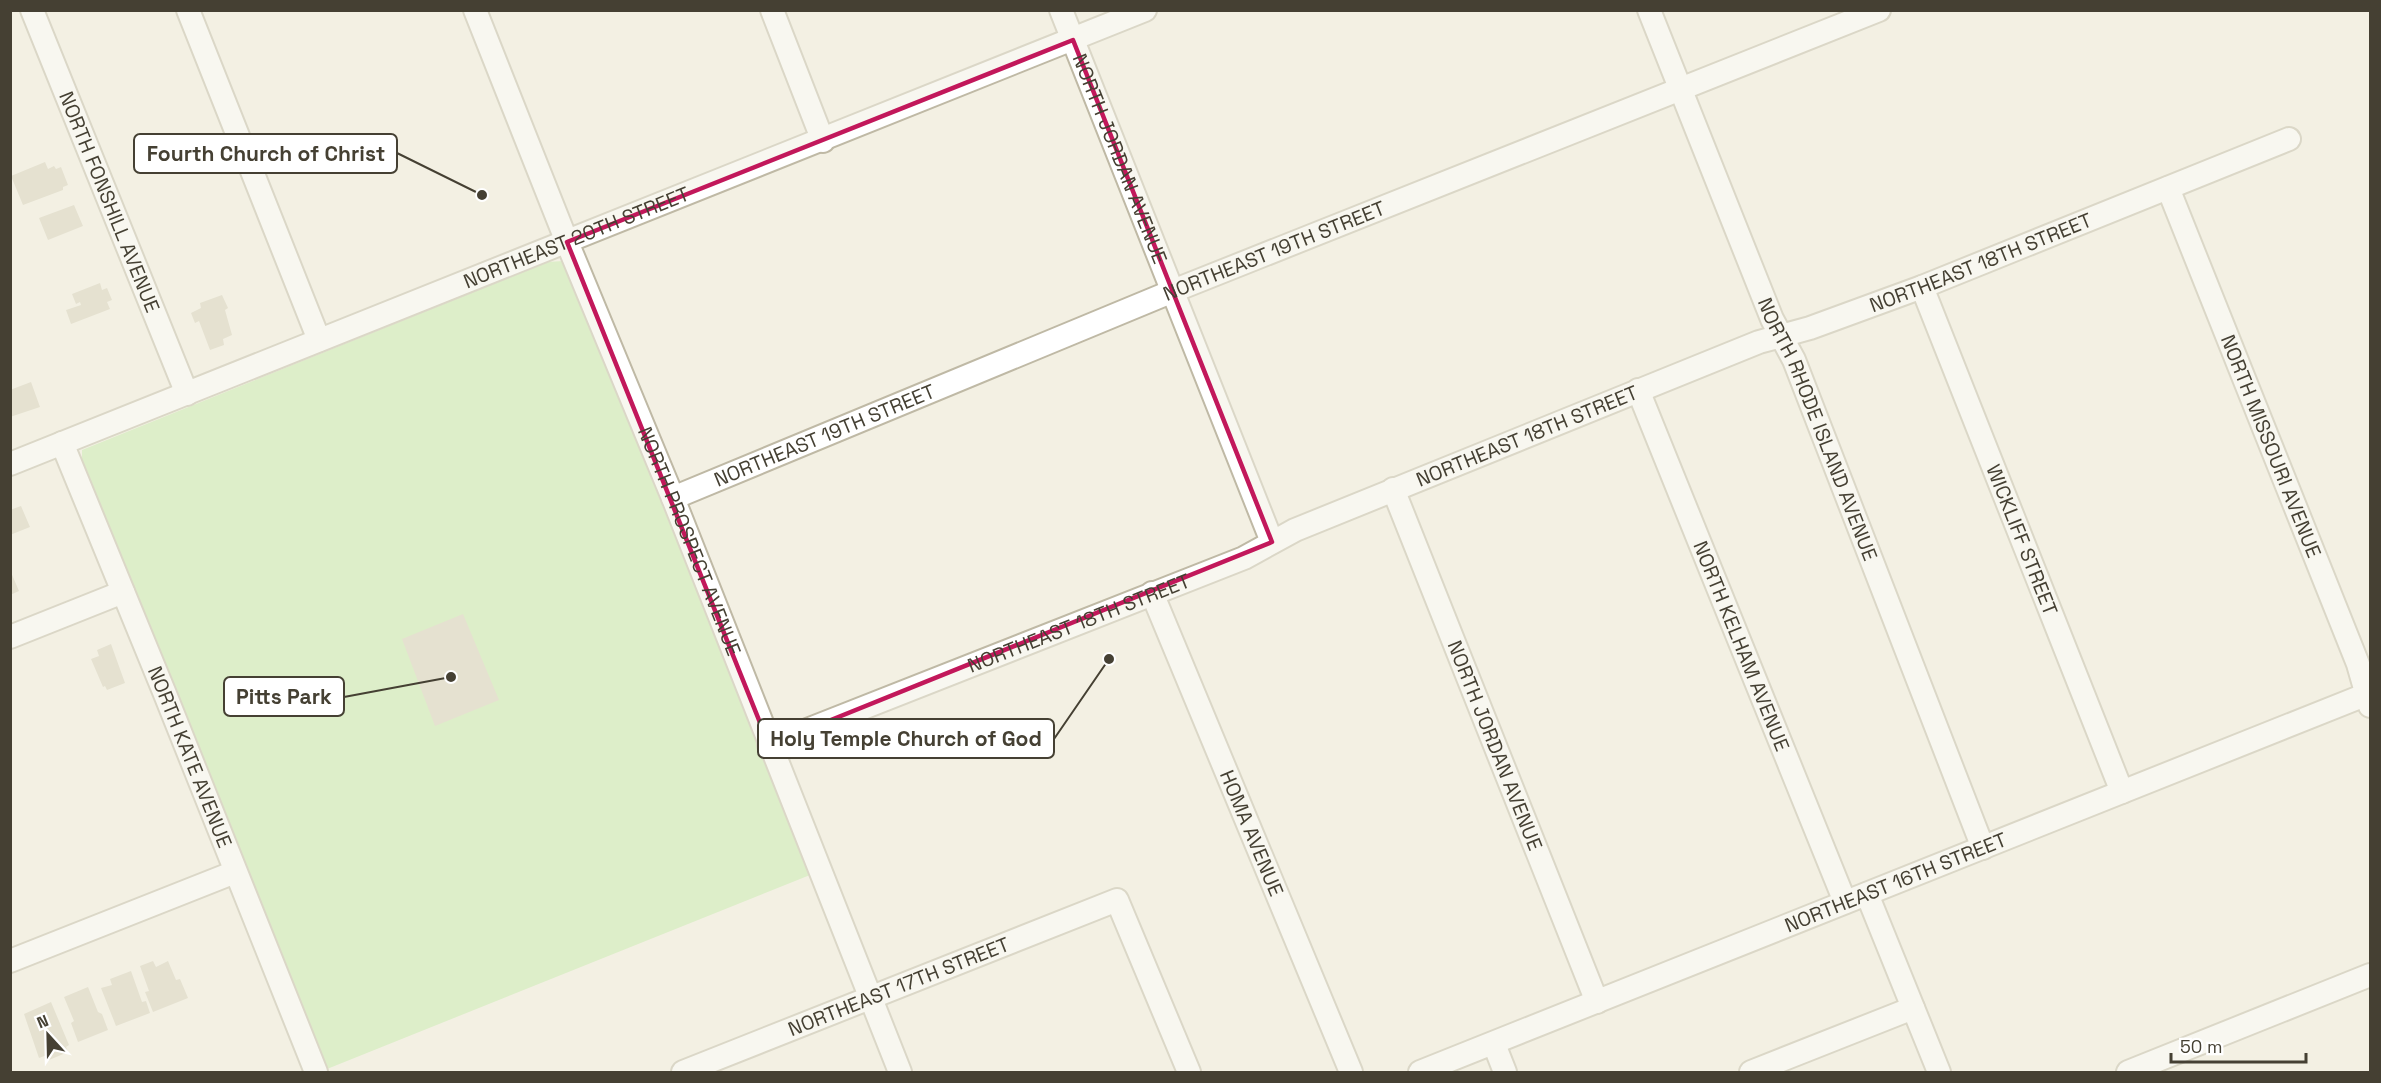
<svg xmlns="http://www.w3.org/2000/svg" width="2381" height="1083" viewBox="0 0 2381 1083" font-family="'Space Grotesk',sans-serif">
	<style>
		.green { fill: #c4eba8 }
		.building { fill: #d5ceb8 }
		.lines { fill: none; stroke-linecap: round; stroke-linejoin: round }
		.minor-casing { stroke: #bfb9a5; stroke-width: 26 }
		.minor { stroke: #fff; stroke-width: 22 }
		.marked { fill: none; stroke: #c2185b; stroke-width: 4.5; stroke-linejoin: round }
		.labels { text-anchor: middle; dominant-baseline: central; stroke-width: 4.5; stroke-linejoin: round; paint-order: stroke }
		.street-label { font-size: 20px; fill: #454033; stroke: #fff }
		.leader { fill: none; stroke: #454033; stroke-width: 2 }
		.callout-dot { fill: #454033; stroke: #fff; stroke-width: 2 }
		.callout { fill: #fff; stroke: #454033; stroke-width: 2 }
		.callout-label { font-size: 21px; text-anchor: middle; font-weight: bold; fill: #454033 }
	</style>
	<rect width="100%" height="100%" fill="#f3f0e3"/>
	<!-- green -->
	<path class="green" d="M563 261 568 269 810 875 327 1069 82 461V450L548 262Z"/>
	<!-- building -->
	<path class="building" d="M45 162 48 169 54 166 56 169 61 167 68 185 63 187V190L23 205 11 176Z
		M74 205 83 226 48 240 39 218Z
		M100 283 102 290 107 288 112 300 107 302 110 309 71 324 66 310 81 305 80 302 76 304 72 294Z
		M222 295 228 308 225 310 232 335 223 339 224 345 210 350 199 321 195 323 191 313 201 308 200 303Z
		M31 382 40 407 10 417V390Z
		M21 506 30 527 10 535V510Z
		M10 570 19 591 10 595Z
		M463 614 499 700 435 726 402 639Z
		M111 644 125 683 107 690 105 686 103 687 91 659 99 656 97 650Z
		M153 961 156 967 168 961 176 980 180 979 188 998 153 1012 145 992 149 991 140 966Z
		M131 971 142 1002 146 1001 150 1013 116 1026 101 988 112 985 110 979Z
		M88 987 98 1012 102 1014 108 1030 78 1042 71 1023 74 1021 64 997Z
		M51 1002 69 1045 66 1047 68 1052 49 1060 47 1055 39 1058 24 1014Z"/>
	<g class="lines">
		<!-- minor casing -->
		<g class="minor-casing">
			<g id="minor">
				<path id="s1" d="M32 10 187 394"/>
				<path d="M188 10 319 340"/>
				<path id="s2" d="M475 10 567 242 673 498 900 1072"/>
				<path d="M772 10 823 141"/>
				<path id="s3" d="M1061 10 1272 542"/>
				<path id="s4" d="M1649 10 1772 319 1794 360 1983 848"/>
				<path id="s5" d="M2168 188 2358 664 2370 706"/>
				<path id="s6" d="M1922 287 2122 792"/>
				<path id="s7" d="M1638 390 1845 902"/>
				<path id="s8" d="M62 443 165 694 316 1072"/>
				<path id="s9" d="M10 464 1145 10"/>
				<path id="s10" d="M1393 489 1597 1002"/>
				<path id="s11" d="M673 498 1173 291 1879 10"/>
				<path id="s12" d="M1152 593 1351 1072"/>
				<path d="M10 637 123 592"/>
				<path id="s13" d="M769 745 1244 558 1295 530 1759 342 1810 328 1922 287 2289 139"/>
				<path d="M1867 894 1939 1072"/>
				<path d="M10 961 235 872"/>
				<path d="M1494 1044 1505 1072"/>
				<path id="s14" d="M683 1072 1117 900 1189 1072"/>
				<path id="s15" d="M1420 1072 2370 693"/>
				<path d="M1751 1072 1913 1008"/>
				<path d="M2128 1072 2370 975"/>
			</g>
		</g>
		<!-- minor -->
		<use href="#minor" class="minor"/>
	</g>
	<!-- marked area -->
	<path d="M0 0H2381V1083H0ZM1073 40 1272 542 769 745 567 242Z" fill="#f3f0e3" fill-opacity=".55" fill-rule="evenodd"/>
	<path class="marked" d="M1073 40 1272 542 769 745 567 242Z"/>
	<g class="labels">
		<!-- street labels -->
		<g class="street-label">
			<text stroke="none"><textPath href="#s3" startOffset="160">NORTH JORDAN AVENUE</textPath></text>
			<text stroke="none"><textPath href="#s1" startOffset="207">NORTH FONSHILL AVENUE</textPath></text>
			<text stroke="none"><textPath href="#s9" startOffset="610">NORTHEAST 20TH STREET</textPath></text>
			<text stroke="none"><textPath href="#s11" startOffset="650">NORTHEAST 19TH STREET</textPath></text>
			<text stroke="none"><textPath href="#s13" startOffset="1305">NORTHEAST 18TH STREET</textPath></text>
			<text stroke="none"><textPath href="#s4" startOffset="452">NORTH RHODE ISLAND AVENUE</textPath></text>
			<text stroke="none"><textPath href="#s11" startOffset="164">NORTHEAST 19TH STREET</textPath></text>
			<text stroke="none"><textPath href="#s13" startOffset="819">NORTHEAST 18TH STREET</textPath></text>
			<text stroke="none"><textPath href="#s5" startOffset="278">NORTH MISSOURI AVENUE</textPath></text>
			<text stroke="none"><textPath href="#s6" startOffset="272">WICKLIFF STREET</textPath></text>
			<text stroke="none"><textPath href="#s2" startOffset="573">NORTH PROSPECT AVENUE</textPath></text>
			<text stroke="none"><textPath href="#s13" startOffset="333">NORTHEAST 18TH STREET</textPath></text>
			<text stroke="none"><textPath href="#s7" startOffset="276">NORTH KELHAM AVENUE</textPath></text>
			<text stroke="none"><textPath href="#s10" startOffset="276">NORTH JORDAN AVENUE</textPath></text>
			<text stroke="none"><textPath href="#s8" startOffset="339">NORTH KATE AVENUE</textPath></text>
			<text stroke="none"><textPath href="#s12" startOffset="260">HOMA AVENUE</textPath></text>
			<text stroke="none"><textPath href="#s15" startOffset="512">NORTHEAST 16TH STREET</textPath></text>
			<text stroke="none"><textPath href="#s14" startOffset="232">NORTHEAST 17TH STREET</textPath></text>
		</g>
	</g>
	<!-- callouts -->
	<path class="leader" d="M482 195L397 153M451 677L344 697M1109 659L1054 739"/>
	<g class="callout-dot">
		<circle cx="482" cy="195" r="6"/>
		<circle cx="451" cy="677" r="6"/>
		<circle cx="1109" cy="659" r="6"/>
	</g>
	<g class="callout">
		<rect x="134" y="134" width="263" height="39" rx="6"/>
		<rect x="224" y="677" width="120" height="39" rx="6"/>
		<rect x="758" y="719" width="296" height="39" rx="6"/>
	</g>
	<g class="callout-label">
		<text x="266" y="161">Fourth Church of Christ</text>
		<text x="284" y="704">Pitts Park</text>
		<text x="906" y="746">Holy Temple Church of God</text>
	</g>
	<!-- border -->
	<rect width="2381" height="1083" fill="none" stroke="#454033" stroke-width="24"/>
	<!-- north arrow -->
	<g transform="translate(48 1035) rotate(338)" stroke="#ffffff" stroke-width="4.5" paint-order="stroke">
	<path d="M0-4.5L10 22L0 15L-10 22Z" fill="#454033"/>
	<text y="-9" font-size="16" font-weight="bold" text-anchor="middle" fill="#454033">N</text>
	</g>
	<!-- scale -->
	<path d="M2171 1053v9h135v-9" fill="none" stroke="#454033" stroke-width="3"/>
	<text x="2180" y="1053" font-size="18" fill="#454033" stroke="#ffffff" stroke-width="4.5" paint-order="stroke">50 m</text>
</svg>
